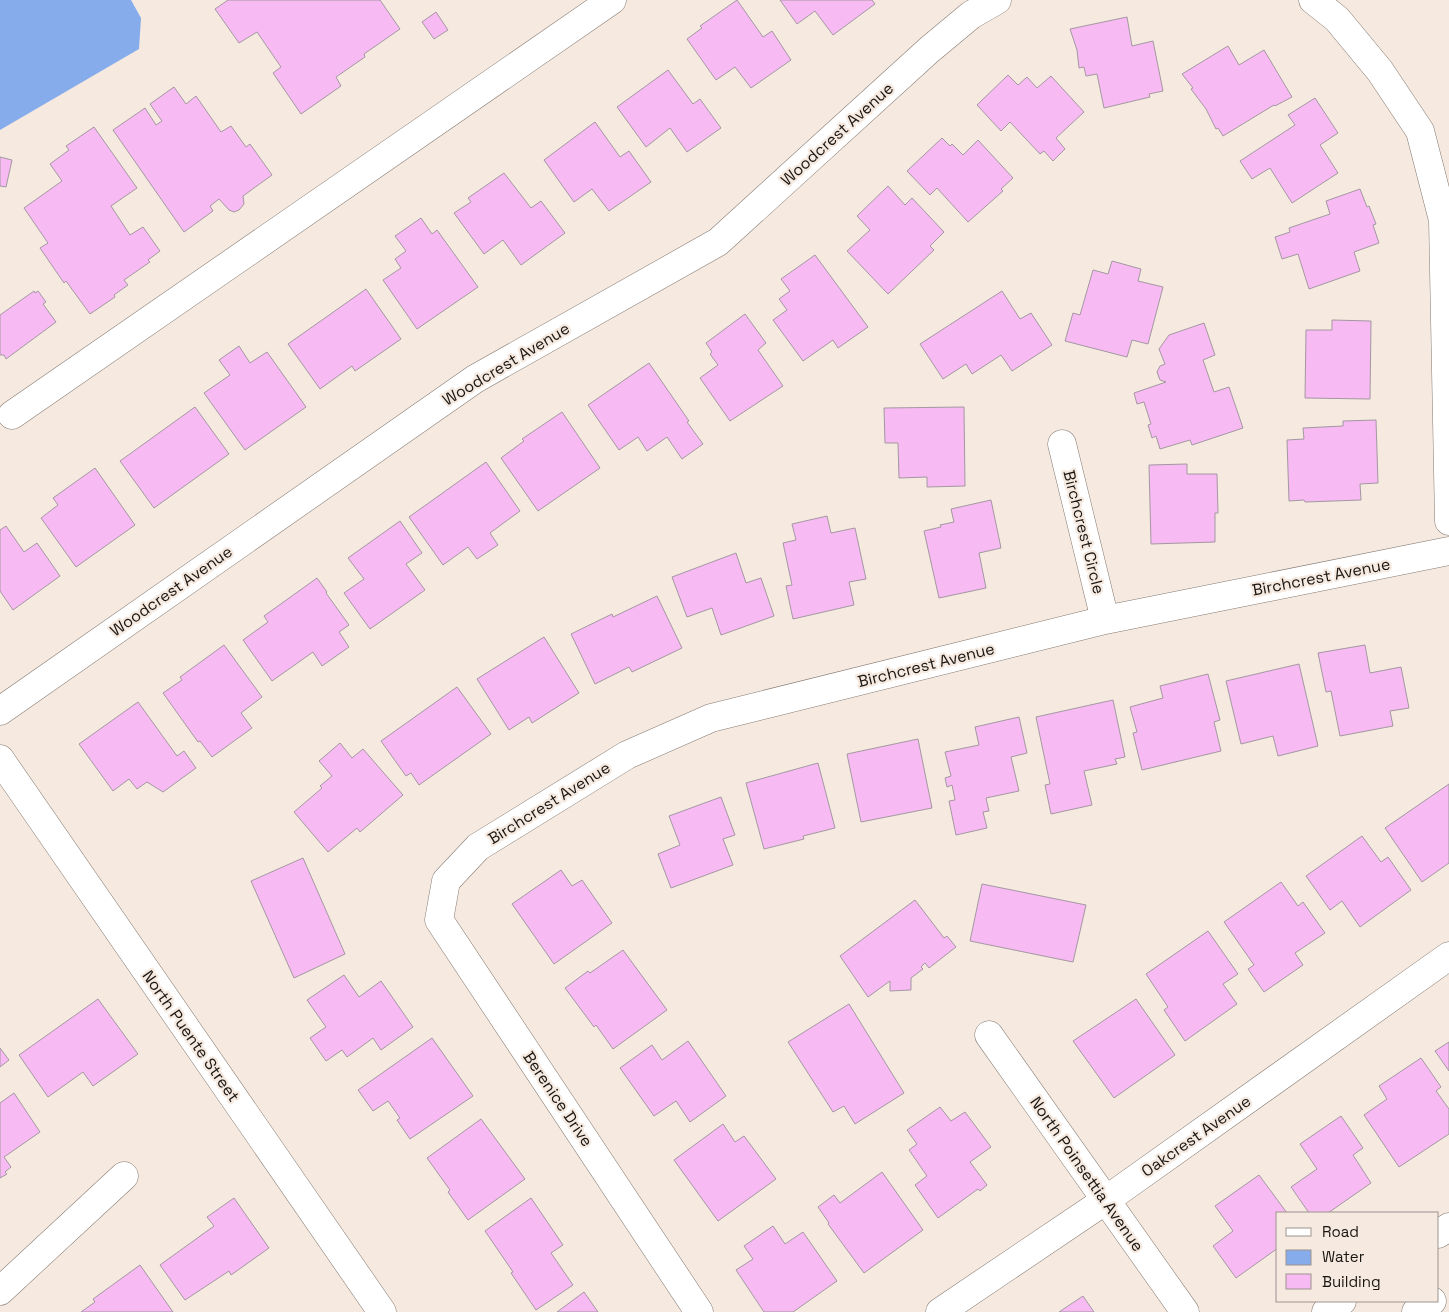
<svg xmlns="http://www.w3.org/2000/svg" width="1449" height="1312" viewBox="0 0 1449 1312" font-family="'Space Grotesk',sans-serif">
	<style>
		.water { fill: #87aceb }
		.building { fill: #f8baf2; stroke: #a398a1 }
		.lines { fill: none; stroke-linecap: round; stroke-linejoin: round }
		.street-casing { stroke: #857a72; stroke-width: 29 }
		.secondary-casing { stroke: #857a72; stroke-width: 29 }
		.street { stroke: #fff; stroke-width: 28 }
		.secondary { stroke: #fff; stroke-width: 28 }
		.labels { text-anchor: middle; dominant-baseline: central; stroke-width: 4.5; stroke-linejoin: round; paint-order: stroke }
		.street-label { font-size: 16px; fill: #191511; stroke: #f5e9e0 }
	</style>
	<rect width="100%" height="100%" fill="#f5e9e0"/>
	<!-- water -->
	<path class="water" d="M0 0H131L141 18 139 49 0 130Z"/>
	<!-- building -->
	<path class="building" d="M228 0H380L400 29 364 54 365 57 336 77 341 86 301 114 273 73 281 67 257 32 239 43 215 9Z
		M737 0 763 37 772 31 791 60 751 88 735 67 716 80 687 39 702 28 700 26Z
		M780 0H872L875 4 833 35 815 11 797 24Z
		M436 12 448 30 434 39 422 22Z
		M1127 17 1132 46 1153 41 1163 91 1149 94 1150 97 1104 108 1097 74 1086 76 1084 67 1079 68 1077 50 1070 29Z
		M1228 46 1239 65 1264 50 1292 97 1275 106 1274 105 1223 136 1218 128 1216 129 1206 109 1191 89 1193 88 1182 74Z
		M668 70 693 104 700 99 721 128 687 152 670 128 646 147 617 107Z
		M1008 75 1018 85 1027 77 1037 88 1051 76 1084 112 1056 138 1065 149 1053 161 1044 151 1040 154 1010 122 1001 131 977 105Z
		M174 87 186 104 196 96 221 132 231 126 246 147 250 144 272 175 243 196 244 204 239 210 234 212 229 210 219 199 210 206 213 211 184 232 113 130 145 108 156 125 162 121 150 104Z
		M1315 98 1338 133 1320 145 1338 173 1292 203 1270 168 1252 179 1240 161 1295 125 1288 115Z
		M595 122 620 157 629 151 651 182 609 211 592 189 574 202 544 160Z
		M94 127 137 188 111 206 130 235 143 227 160 251 148 260 150 262 124 280 128 285 114 295 115 297 90 314 66 281 64 283 40 248 48 243 24 208 62 181 50 164 69 150 66 146Z
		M942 138 950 146 952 144 963 155 978 140 1013 178 1001 189 1003 191 968 222 937 188 930 195 907 171Z
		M0 157 12 160 6 187 0 186Z
		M504 173 531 208 541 201 565 233 521 265 503 240 484 254 454 213 471 202 468 198Z
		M888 186 905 205 912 198 944 232 930 246 934 250 888 294 847 251 870 230 857 216Z
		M1360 189 1367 207 1369 206 1376 224 1373 225 1379 243 1354 252 1360 271 1309 289 1298 254 1282 259 1275 237 1290 232 1289 228 1330 214 1326 201Z
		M421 218 432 234 437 230 478 287 417 329 383 280 401 268 395 259 406 251 395 236Z
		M815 255 868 327 838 348 833 340 803 361 773 320 787 310 779 299 790 291 781 279Z
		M1112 261 1141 269 1138 281 1163 287 1148 344 1132 340 1127 357 1065 341 1073 313 1080 315 1093 270 1108 274Z
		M366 289 401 339 355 371 352 366 320 389 288 344Z
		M34 291 35 293 38 291 46 302 43 304 56 322 6 359 4 355H0V315Z
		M1002 291 1020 319 1031 313 1052 345 1012 371 1001 355 972 374 966 364 943 379 920 344Z
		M745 314 766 343 758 350 783 386 730 421 700 378 718 365 710 354 712 352 706 343Z
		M1332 320 1371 321 1370 399 1305 398 1306 330H1332Z
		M1204 323 1215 355 1203 360 1214 392 1229 387 1243 428 1192 445 1190 440 1160 449 1156 436 1152 438 1148 425 1151 424 1144 402 1137 404 1134 393 1166 382 1160 380 1157 372 1160 366 1165 364 1159 349 1169 335Z
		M239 346 250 363 267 352 306 407 245 450 204 393 230 375 219 360Z
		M649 363 689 421 687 422 703 444 682 459 667 437 647 451 638 437 619 450 588 405Z
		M195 407 229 454 154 508 120 461Z
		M964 407 965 486 927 487V477L899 478 898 443H885L884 408Z
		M562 412 600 468 538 511 501 458 524 441 522 439Z
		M1376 420 1378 483 1360 484 1361 500 1305 502 1304 500 1289 501 1287 440 1304 439 1303 428 1343 426V421Z
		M486 462 520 511 490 533 498 545 477 559 468 547 443 565 409 517Z
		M1187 464V474H1217L1218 513H1215V542L1151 544 1149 465Z
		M95 468 135 525 76 567 41 518 58 505 53 498Z
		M991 500 1001 548 979 553 986 588 939 598 924 531 941 527 940 525 954 522 951 509Z
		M827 516 831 533 855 528 866 579 849 582 854 605 793 619 786 586 792 585 783 543 796 540 792 524Z
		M400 521 422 553 406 564 425 590 370 629 344 593 364 579 348 558Z
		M6 526 24 552 37 543 60 576 13 610 0 591V530Z
		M736 553 746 583 761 578 774 616 721 635 712 608 687 617 672 577Z
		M317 578 327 592 326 593 349 625 339 632 349 647 322 666 313 652 272 681 243 640 268 622 264 616Z
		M657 596 682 648 632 672 629 667 595 684 571 634 612 614 613 617Z
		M544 637 579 693 532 723 529 717 509 730 477 679Z
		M224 645 262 697 241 713 252 728 212 757 200 741 198 742 163 693 182 680 180 677Z
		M1365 645 1370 673 1401 667 1409 708 1390 711 1393 726 1340 736 1331 691 1326 692 1318 653Z
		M1299 664 1318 746 1278 756 1273 736 1241 744 1226 681Z
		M1208 674 1220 720 1214 722 1221 751 1142 770 1133 733 1137 732 1130 707 1163 698 1160 686Z
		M457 687 491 734 419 785 411 773 406 776 381 741Z
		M1113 700 1125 757 1115 759 1117 764 1084 771 1092 805 1051 814 1045 785 1050 784 1036 717Z
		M138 702 177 756 184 751 196 768 163 792 147 782 137 789 129 779 113 791 79 744Z
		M1019 717 1027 753 1011 757 1019 791 986 798 989 811 983 812 987 828 956 835 949 801 955 800 952 785 947 787 945 778 951 776 945 752 979 745 975 727Z
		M918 739 932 808 861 822 847 754Z
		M340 743 352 758 363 749 403 795 360 832 357 828 328 852 294 812 322 788 320 786 332 776 319 761Z
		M818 763 835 828 803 836 804 839 764 849 746 783Z
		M1449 784V863L1422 882 1385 828Z
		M721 797 735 835 723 839 733 865 671 888 658 854 680 845 669 816Z
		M1362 836 1381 862 1388 857 1411 890 1360 927 1342 901 1330 910 1306 876Z
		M303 858 345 954 294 978 251 881Z
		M561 870 572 886 582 880 612 923 554 964 512 904Z
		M1281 882 1298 906 1303 902 1325 933 1295 953 1303 965 1264 992 1248 969 1254 965 1224 922Z
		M982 884 1086 905 1073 962 970 941Z
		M915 900 944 938 947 936 956 947 929 968 925 963 921 967 923 969 911 978V990L890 991V981L868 997 840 956Z
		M1208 931 1238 974 1223 984 1237 1004 1185 1041 1164 1010 1168 1007 1146 974Z
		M623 950 667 1010 613 1049 596 1025 594 1027 565 988 588 971 590 973Z
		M344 975 359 997 381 981 413 1027 381 1050 373 1038 347 1057 342 1050 326 1061 310 1038 326 1027 307 1000Z
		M98 999 138 1054 93 1086 83 1072 48 1097 19 1055Z
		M1136 999 1175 1055 1114 1098 1073 1041Z
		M849 1004 904 1093 855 1124 844 1106 833 1112 788 1042Z
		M432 1038 473 1096 410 1139 397 1120 400 1118 388 1101 373 1111 358 1090Z
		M688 1041 726 1096 690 1122 676 1101 654 1116 620 1068 652 1045 662 1060Z
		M1449 1042V1071L1435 1051Z
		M0 1048 9 1060 0 1067Z
		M1421 1058 1441 1087 1436 1091 1449 1109V1134L1399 1167 1364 1115 1387 1099 1379 1086Z
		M14 1093 40 1132 4 1157 11 1167 5 1172 7 1174 0 1178V1103Z
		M940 1107 951 1121 965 1112 991 1147 970 1162 987 1185 980 1191 978 1189 938 1218 915 1185 927 1176 909 1150 917 1144 907 1130Z
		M1341 1116 1363 1148 1353 1155 1371 1183 1328 1213H1309L1291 1187 1317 1169 1300 1144Z
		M481 1119 525 1179 468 1220 448 1192 450 1190 427 1158Z
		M723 1124 735 1142 744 1136 776 1179 718 1221 674 1160Z
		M882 1172 923 1230 864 1273 828 1224 829 1223 818 1207 834 1195 840 1203Z
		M1259 1175 1287 1213H1278V1248L1236 1278 1213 1246 1233 1231 1215 1206Z
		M234 1198 269 1248 231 1275 229 1271 185 1300 160 1265 214 1226 207 1217Z
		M531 1198 563 1245 551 1253 573 1285 536 1310 511 1273 513 1272 485 1231Z
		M773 1226 785 1244 803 1232 837 1281 793 1312H764L736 1270 753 1259 744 1246Z
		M140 1265 173 1312H81L95 1302 93 1299Z
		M584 1292 598 1312H557Z
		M1083 1296 1094 1312H1059Z"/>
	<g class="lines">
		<!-- street casing -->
		<g class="street-casing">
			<path id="street" d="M1313 0 1337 19 1380 71 1420 131 1443 220 1449 521
				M12 415 612 0
				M1062 444 1105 620
				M0 711 475 379 718 242 929 50 971 15 997 0
				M0 759 382 1312
				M989 1035 1185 1312
				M0 1291 124 1176
				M699 1312 439 920 446 881 478 847 627 755 711 718 1105 620 1449 551
				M940 1312 1106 1200 1449 956"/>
		</g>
		<!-- secondary casing -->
		<g class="secondary-casing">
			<path id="secondary" d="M1438 1234 1449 1227
				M1326 1312 1342 1301
				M1416 1312 1432 1301"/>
		</g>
		<!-- street -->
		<use href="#street" class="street"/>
		<!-- secondary -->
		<use href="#secondary" class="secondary"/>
	</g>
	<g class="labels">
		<!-- street labels -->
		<g class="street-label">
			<text transform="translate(837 134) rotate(-42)">Woodcrest Avenue</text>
			<text transform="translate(506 364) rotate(-31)">Woodcrest Avenue</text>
			<text transform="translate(1084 532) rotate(76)">Birchcrest Circle</text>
			<text transform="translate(1321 577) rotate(-11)">Birchcrest Avenue</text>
			<text transform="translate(171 591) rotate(-35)">Woodcrest Avenue</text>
			<text transform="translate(926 665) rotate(-14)">Birchcrest Avenue</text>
			<text transform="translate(549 803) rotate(-32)">Birchcrest Avenue</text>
			<text transform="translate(191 1036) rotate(55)">North Puente Street</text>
			<text transform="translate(558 1099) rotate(56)">Berenice Drive</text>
			<text transform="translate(1196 1136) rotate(-35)">Oakcrest Avenue</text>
			<text transform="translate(1087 1174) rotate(55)">North Poinsettia Avenue</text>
		</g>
	</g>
	<!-- legend -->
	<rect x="1276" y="1212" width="162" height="90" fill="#f5e9e0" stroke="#9d948d"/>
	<rect x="1286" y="1228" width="25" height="8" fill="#ffffff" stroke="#9d948d"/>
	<text x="1322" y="1237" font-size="15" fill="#191511">Road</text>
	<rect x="1286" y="1250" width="25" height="15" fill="#87aceb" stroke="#9d948d"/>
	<text x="1322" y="1262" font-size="15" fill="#191511">Water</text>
	<rect x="1286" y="1274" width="25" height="15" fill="#f8baf2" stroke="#9d948d"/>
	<text x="1322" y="1287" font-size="15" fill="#191511">Building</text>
</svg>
